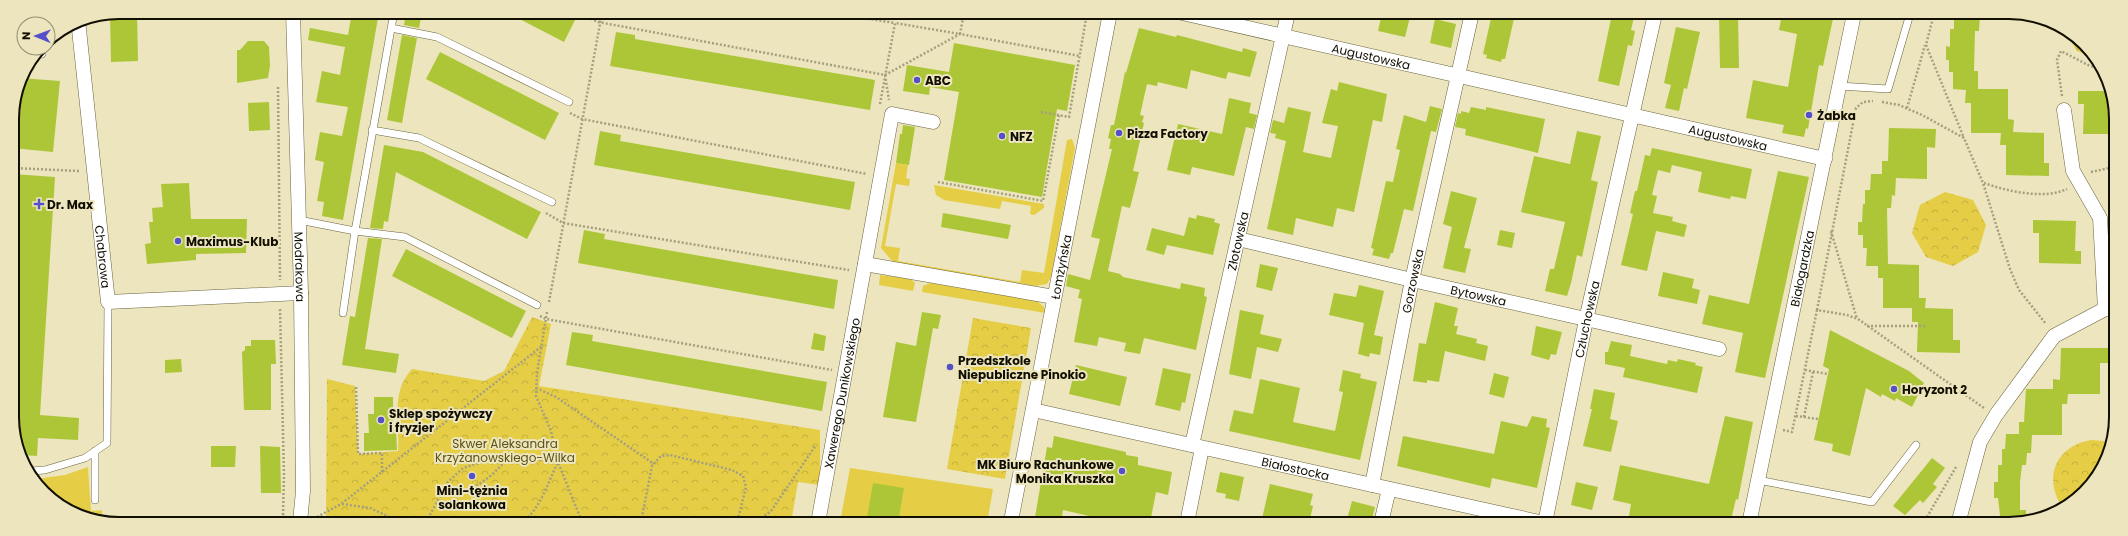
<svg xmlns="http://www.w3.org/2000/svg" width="2128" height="536" viewBox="0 0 2128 536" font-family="Poppins,sans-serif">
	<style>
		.green { fill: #e5ce46 }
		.park { fill: url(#park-crowns) }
		.building { fill: #adc638 }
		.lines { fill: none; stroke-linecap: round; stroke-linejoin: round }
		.lane-casing { stroke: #69633e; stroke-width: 8 }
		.street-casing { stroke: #69633e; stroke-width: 15 }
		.path { stroke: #a59f80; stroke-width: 2.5; stroke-dasharray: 2 2; stroke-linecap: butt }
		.lane { stroke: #fff; stroke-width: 7 }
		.street { stroke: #fff; stroke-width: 14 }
		.poi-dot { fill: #5450c8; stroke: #ece5bd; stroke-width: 1.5 }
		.labels { text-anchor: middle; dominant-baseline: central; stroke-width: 4; stroke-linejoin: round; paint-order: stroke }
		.street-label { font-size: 12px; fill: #110e02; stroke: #ece5bd }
		.poi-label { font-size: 12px; font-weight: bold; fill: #110e02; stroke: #ece5bd; text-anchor: start }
		.park-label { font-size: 12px; fill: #5b5117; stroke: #ece5bd }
		.rim { fill: none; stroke: #110e02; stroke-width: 2 }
	</style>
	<defs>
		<pattern id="park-crowns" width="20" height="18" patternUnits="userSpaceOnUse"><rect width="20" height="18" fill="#e5ce46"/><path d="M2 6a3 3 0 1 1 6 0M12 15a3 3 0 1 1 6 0" fill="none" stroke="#c3b03c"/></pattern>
	</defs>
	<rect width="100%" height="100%" fill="#ece5bd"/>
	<!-- green -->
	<path class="green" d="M1072 139 1075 148 1051 277 1047 284 1035 286 893 262 881 248 896 163 908 165 906 178 910 179 909 186 896 184 885 246 900 248 898 261 1020 282 1022 270 1044 273 1067 140Z
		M934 185 1044 204V208L1034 215 1030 214 1031 206 1002 201 1000 209 944 200 936 195Z
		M880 275 911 279 915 283 913 291 879 285Z
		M930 283 1037 301 1044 307 1045 313 922 292 923 286Z
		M88 467 91 511 102 510V522H98L43 493 36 479 65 475Z
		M850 468 993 489 987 523H840Z"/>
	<!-- park -->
	<path class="park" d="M2067 34 2085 43 2091 56 2077 51Z
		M1945 192 1973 200 1986 225 1978 252 1953 266 1926 257 1912 233 1920 205Z
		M532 317 551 324 539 386 820 430V485L798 482 791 523 326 522 327 379 355 386 358 454 398 451C400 421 390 393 412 369L484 381 504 371Z
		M973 318 1031 328 1005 479 947 469Z
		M2091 440 2103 441 2112 444C2100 475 2091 490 2063 508 2042 478 2056 446 2091 440Z"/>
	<!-- building -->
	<path class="building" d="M119 12H137L138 61 111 62 110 14Z
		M352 12H379L343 220 322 216 324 202 317 201 324 162 315 160 320 132 342 136 348 107 316 102 322 71 340 75 345 47 308 40 310 28 348 35Z
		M406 12H422L419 28 404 25Z
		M506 12H579L564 42Z
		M1382 13H1411L1405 37 1378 31Z
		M1492 14H1515L1505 59H1502L1501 62 1486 58 1487 55 1483 54Z
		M1612 14 1634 17 1631 30 1635 31 1632 46 1628 45 1619 86 1598 81Z
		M1719 14H1738L1739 68H1720Z
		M1782 14H1834L1823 66 1819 65 1808 129 1806 128 1804 137 1782 133 1784 125 1746 118 1753 80 1788 87 1797 34 1779 30Z
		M1958 14H1980L1979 31H1975L1974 71H1978V89H2008V119L2014 120 2013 132 2044 133V163H2049V176L2006 175V145H2000L2001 133H1971V103H1965L1966 90 1953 89V72H1949V60H1946V46L1950 47V29H1954V17H1958Z
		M1435 19 1456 24 1451 48 1430 43Z
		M1676 27 1700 32 1687 89 1684 88 1679 111 1665 108 1671 85 1664 83Z
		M1139 28 1176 37 1177 35 1242 52 1243 48 1257 52 1250 77 1228 72 1226 79 1191 70 1187 89 1158 82 1157 86 1147 84 1140 115 1144 116 1142 122 1144 123 1133 171 1139 172 1130 208 1122 206 1108 271 1120 274 1123 277 1180 289 1181 283 1205 288 1204 296 1207 297 1196 350 1144 338 1140 354 1124 351 1126 343 1099 337 1097 346 1074 342 1082 299 1078 298 1080 290 1066 286 1068 274 1090 280 1100 239 1091 237 1112 149H1109L1111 139 1108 138 1111 125H1114L1125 72 1126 73Z
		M616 32 635 35V39L875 80 870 110 610 66Z
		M402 35 417 38 402 123 387 120Z
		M248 41H264L269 47 270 66 268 78 237 83V50H240Z
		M954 43 1075 65 1067 111 1057 109 1042 197 944 180 959 92 930 87 929 95 903 91 907 65 949 72Z
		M440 52 559 113 545 140 426 79Z
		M20 78 60 81 53 152 12 148V112Z
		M1339 82 1387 94 1382 122 1373 120 1354 212 1337 208 1333 227 1296 218 1293 235 1267 229 1286 141 1275 138 1276 134 1270 133 1273 120 1284 123 1288 107 1311 112 1303 152 1331 158 1338 126 1322 123 1331 89 1337 91Z
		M2078 91H2110L2114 98V134H2083L2084 104H2078Z
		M1229 98 1251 103 1249 113 1257 115 1254 129 1246 127 1234 176 1192 167 1190 175 1167 170 1178 124 1222 134Z
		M269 102 270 130 249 131 248 103Z
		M1430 106 1442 109 1436 132 1431 131 1413 211 1404 209 1393 253H1391L1389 259 1372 255 1374 249 1371 248 1386 181 1393 182 1400 150 1396 149 1404 115 1426 122Z
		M1471 107 1486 110V107L1545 119 1538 153 1465 135 1466 129 1455 127 1458 113 1461 114V111L1469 113Z
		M903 125 915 127 909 165 896 163 900 134H902Z
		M1889 128 1936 129 1935 148 1927 147V179L1896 178 1895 196 1892 195 1891 208H1887L1888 264 1919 265V298H1926L1925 308 1953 309V340H1960V353L1917 352 1918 322H1912V308H1883V278H1878V266H1866L1867 248H1863V235H1858V222H1862L1863 204H1865V190H1870L1871 174H1882V161H1888Z
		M600 131 621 135 620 141 855 182 850 210 594 165Z
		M1577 131 1601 136 1591 180 1598 182 1582 257 1577 255 1571 283 1567 296 1545 291 1550 269H1554L1565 222 1521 212 1534 156 1570 164Z
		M384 145 423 152 541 212 527 239 396 172 388 222 384 221 383 229 370 228Z
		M1652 148 1752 169 1746 199 1731 196 1730 199 1698 192 1702 172 1672 165 1670 173 1658 170 1652 195 1657 196 1653 213 1673 217 1672 221 1687 225 1684 237 1656 231 1647 271 1621 265 1633 214 1630 213 1635 191H1637L1645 155 1650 156Z
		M1778 171 1809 177 1765 378 1735 372 1743 333 1702 324 1709 295 1749 304Z
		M13 174 55 177 40 415 79 418 78 440 38 438 37 456 23 455 14 438Z
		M189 183 191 219H247L246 253 196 254V260L147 264 145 244 151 243 149 222H153L152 208 163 207 161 184Z
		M1451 191 1477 198 1464 248 1471 249 1465 273 1443 268 1452 227 1443 224Z
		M943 213 1011 225 1008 239 941 227Z
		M1197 215 1215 219 1214 222 1220 224 1213 255 1167 245 1164 255 1146 250 1152 228 1184 236 1189 217 1196 219Z
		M2033 220 2076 221 2075 251H2081V264L2039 263V233H2033Z
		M584 230 605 234 604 239 838 280 834 309 578 263Z
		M1500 230 1515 233 1512 248 1497 245Z
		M368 238 382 239 365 349 399 354 396 373 342 365 350 316 355 317Z
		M406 249 526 311 512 338 392 276Z
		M1260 264 1278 268 1272 291 1256 287Z
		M1663 272 1694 279 1692 288 1700 290 1697 304 1658 296Z
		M1359 285 1384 291 1374 335 1383 337 1380 355 1370 353 1369 357 1358 354 1364 323 1329 315 1334 293 1356 297Z
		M1435 302 1458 308 1454 326H1458L1456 334 1477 339 1476 343 1488 346 1485 361 1445 351 1439 382 1427 380V383L1413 381 1419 343 1426 344Z
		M1240 310 1264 315 1260 334 1282 339 1278 352 1257 347 1251 379 1229 374Z
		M922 312 941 315 938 329 933 328 916 422 883 417 896 342 916 346Z
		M1536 326 1562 332 1556 355 1551 354 1549 360 1531 355Z
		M1830 330 1909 371 1924 383 1912 407 1896 398 1895 401 1882 394 1881 397 1866 388 1850 456 1832 451 1833 444 1814 440 1829 369 1823 366Z
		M572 332 593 335 592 341 827 382 822 411 566 365Z
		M814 333 826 336 824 351 811 349Z
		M251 340H275L276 364H271V410H244L242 352 245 350V346H251Z
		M1611 341 1632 345 1630 356 1667 364 1668 360 1677 362 1678 359 1696 363 1695 365 1703 367 1697 393 1623 377 1625 368 1605 364V352H1608Z
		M2061 348H2109V363H2100V394H2068L2067 404H2062V435H2032L2031 453H2027L2026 465H2022L2020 482V510H2026V522L2001 524 1998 498H1994V482H1998V465H2002V449H2005L2006 434H2019V422H2024L2026 389H2053V379L2060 380Z
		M181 359 182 372 165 373V360Z
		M1076 365 1127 377 1120 406 1069 394Z
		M1163 368 1191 374 1185 403 1182 402 1180 411 1155 405Z
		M1343 370 1361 374 1360 378 1377 382 1360 460 1229 431 1234 410 1253 414 1260 379 1300 388 1293 422 1335 431 1343 392 1339 391Z
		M1494 373 1509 377 1504 398 1489 394Z
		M1594 389 1615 393 1610 419 1618 421 1611 452 1583 446 1592 409H1590Z
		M374 397H393V429H396L397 450 364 451V433H369L368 414H374Z
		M1532 416 1547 419 1546 427 1550 428 1537 488 1492 478 1490 488 1397 466 1403 436 1494 454 1501 421 1527 427Z
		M1725 416 1753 422 1738 500 1736 499 1730 524 1661 523 1629 516 1631 504 1613 500 1620 465 1709 484Z
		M1054 436 1126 452V455L1138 457V465L1172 472 1168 495 1156 492 1150 523H1111V521L1063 510 1061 523H1034L1047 447 1052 448Z
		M211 446H236L235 467H211Z
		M260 446 280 447 281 493H261Z
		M1932 458 1945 468 1933 484 1937 487 1923 503 1920 500 1905 515 1893 506Z
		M1220 472 1244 477 1239 501 1225 498 1226 494 1216 492Z
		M1576 482 1598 487 1592 510 1571 505Z
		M873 483 904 488 898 523H866Z
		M1270 484 1313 494 1310 505 1313 506 1309 523H1261Z
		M1352 501 1375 507 1371 523H1346Z"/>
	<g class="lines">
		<!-- lane casing -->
		<g class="lane-casing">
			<path id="lane" d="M391 28 437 37 569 102
				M39 50 42 54
				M1839 86 1888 89 1910 14
				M372 130 419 138 552 202
				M299 220 355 231 405 237 537 305
				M343 313 355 231 394 12
				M31 471 45 470 85 458 107 443 108 302
				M1758 480 1872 502 1916 445
				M95 500V451"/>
		</g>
		<!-- street casing -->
		<g class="street-casing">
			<g id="street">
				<path id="s1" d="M293 12 301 293 303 491 300 522"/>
				<path id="s2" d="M1182 13 1825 159"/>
				<path id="s3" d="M78 20 108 302 301 293"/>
				<path d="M2064 110 2073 171 2100 218 2105 309"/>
				<path id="s4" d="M1238 239 1412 280 1719 349"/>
				<path d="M865 264 1054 297"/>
				<path id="s5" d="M1033 410 1544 523"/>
				<path id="s6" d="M1192 445 1288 13"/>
				<path id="s7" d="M1372 485 1412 280 1472 13"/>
				<path id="s8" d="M1011 521 1110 13"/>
				<path id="s9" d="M818 523 892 114 933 122"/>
				<path d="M1187 523 1202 448"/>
				<path d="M1381 523 1389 489"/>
				<path id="s10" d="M1545 523 1586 320 1655 14"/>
				<path id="s11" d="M1749 524 1854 14"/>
				<path d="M1958 524 1980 442 1996 415 2054 336 2105 309 2114 310"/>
			</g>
		</g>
		<!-- path -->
		<path class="path" d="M580 13 598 22 885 75 889 100
			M832 13 895 23
			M1934 14 1926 45 1964 138
			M885 75 960 34 1080 56
			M278 87 280 280
			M2062 96 2057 60 2061 51 2090 66 2097 67
			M1882 102 1899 105 1922 115 1964 138 1983 183 2010 269 2019 290 2046 324
			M880 104 895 23 960 34 964 13
			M1907 108 1925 45
			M1041 112 1069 117 1087 13
			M570 113 582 119 867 174
			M13 168 79 171
			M2091 172 2114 167
			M938 182 1043 201 1059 115
			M1984 183C2006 191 2044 200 2067 189
			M546 213 563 223 849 270
			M1831 231 1857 319
			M549 302 602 13
			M1817 310 1856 108 1863 102 1873 101
			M547 312 537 373 536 396 551 431 558 462 582 522
			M540 316 546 319 832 370
			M1867 326H1925
			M1805 370 1828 374
			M356 387 358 454 382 453V473
			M536 388 556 397 654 464
			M1796 416 1818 419
			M1804 417 1813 372
			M1783 430 1792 432 1817 310 1847 315 1858 319 1984 408
			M445 488C468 496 489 480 504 462
			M342 504 370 508 400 522
			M317 517 341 504 542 346
			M92 519 93 511
			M279 522 283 515 284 475 280 309
			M426 522 448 482 463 468 485 461 504 462 529 459 558 462C547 484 542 506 523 522
			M641 522 652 466 661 456 670 455 732 470 743 476 746 487 737 523
			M755 523 771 511 816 445
			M1923 524 1956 467"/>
		<!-- lane -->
		<use href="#lane" class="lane"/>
		<!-- street -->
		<use href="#street" class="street"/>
	</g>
	<!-- markers -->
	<g class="poi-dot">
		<circle cx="917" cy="80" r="4"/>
		<circle cx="1809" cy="115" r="4"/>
		<circle cx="1119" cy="133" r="4"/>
		<circle cx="1002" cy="136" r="4"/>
		<path d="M37 198h4v4h4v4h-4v4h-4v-4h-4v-4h4z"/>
		<circle cx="178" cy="241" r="4"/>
		<circle cx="950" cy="367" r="4"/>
		<circle cx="1894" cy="389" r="4"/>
		<circle cx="381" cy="420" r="4"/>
		<circle cx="1122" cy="471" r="4"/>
		<circle cx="472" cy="476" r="4"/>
	</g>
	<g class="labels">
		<!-- street labels -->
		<g class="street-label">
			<text stroke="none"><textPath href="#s2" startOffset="194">Augustowska</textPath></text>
			<text stroke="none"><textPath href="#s2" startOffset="560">Augustowska</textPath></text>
			<text stroke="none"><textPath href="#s6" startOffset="209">Złotowska</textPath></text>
			<text stroke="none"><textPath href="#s3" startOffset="238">Chabrowa</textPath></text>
			<text stroke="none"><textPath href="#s1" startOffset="255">Modrakowa</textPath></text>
			<text stroke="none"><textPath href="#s8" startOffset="259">Łomżyńska</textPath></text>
			<text stroke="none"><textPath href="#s11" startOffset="261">Białogardzka</textPath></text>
			<text stroke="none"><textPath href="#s7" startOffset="208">Gorzowska</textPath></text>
			<text stroke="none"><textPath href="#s4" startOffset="247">Bytowska</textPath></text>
			<text stroke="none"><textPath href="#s10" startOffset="208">Człuchowska</textPath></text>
			<text stroke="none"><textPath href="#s9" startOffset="132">Xawerego Dunikowskiego</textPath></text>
			<text stroke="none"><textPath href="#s5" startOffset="269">Białostocka</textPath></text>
		</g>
		<!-- poi labels -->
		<g class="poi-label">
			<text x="925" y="80">ABC</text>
			<text x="1817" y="115">Żabka</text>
			<text x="1127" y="133">Pizza Factory</text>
			<text x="1010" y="136">NFZ</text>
			<text x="47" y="204">Dr. Max</text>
			<text x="186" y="241">Maximus-Klub</text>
			<text x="958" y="360">Przedszkole<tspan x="958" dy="14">Niepubliczne Pinokio</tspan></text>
			<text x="1902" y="389">Horyzont 2</text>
			<text x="389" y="413">Sklep spożywczy<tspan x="389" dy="14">i fryzjer</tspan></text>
			<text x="1114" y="464" text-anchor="end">MK Biuro Rachunkowe<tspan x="1114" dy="14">Monika Kruszka</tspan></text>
			<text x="472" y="490" text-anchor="middle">Mini-tężnia<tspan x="472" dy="14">solankowa</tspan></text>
		</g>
		<!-- park labels -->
		<g class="park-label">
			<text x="505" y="443">Skwer Aleksandra<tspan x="505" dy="14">Krzyżanowskiego-Wilka</tspan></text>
		</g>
	</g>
	<!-- crop -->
	<path d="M0 0H2128V536H0ZM119 19H2009A100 100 0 0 1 2109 119V417A100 100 0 0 1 2009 517H119A100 100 0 0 1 19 417V119A100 100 0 0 1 119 19Z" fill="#ece5bd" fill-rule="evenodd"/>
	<path class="rim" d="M119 19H2009A100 100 0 0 1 2109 119V417A100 100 0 0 1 2009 517H119A100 100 0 0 1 19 417V119A100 100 0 0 1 119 19Z"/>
	<!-- north arrow -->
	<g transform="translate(36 36) rotate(271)"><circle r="19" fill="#ece5bd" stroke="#948f72"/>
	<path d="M0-3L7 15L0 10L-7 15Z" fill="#5450c8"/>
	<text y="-6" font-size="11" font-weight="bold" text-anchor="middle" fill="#110e02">N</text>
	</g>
</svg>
